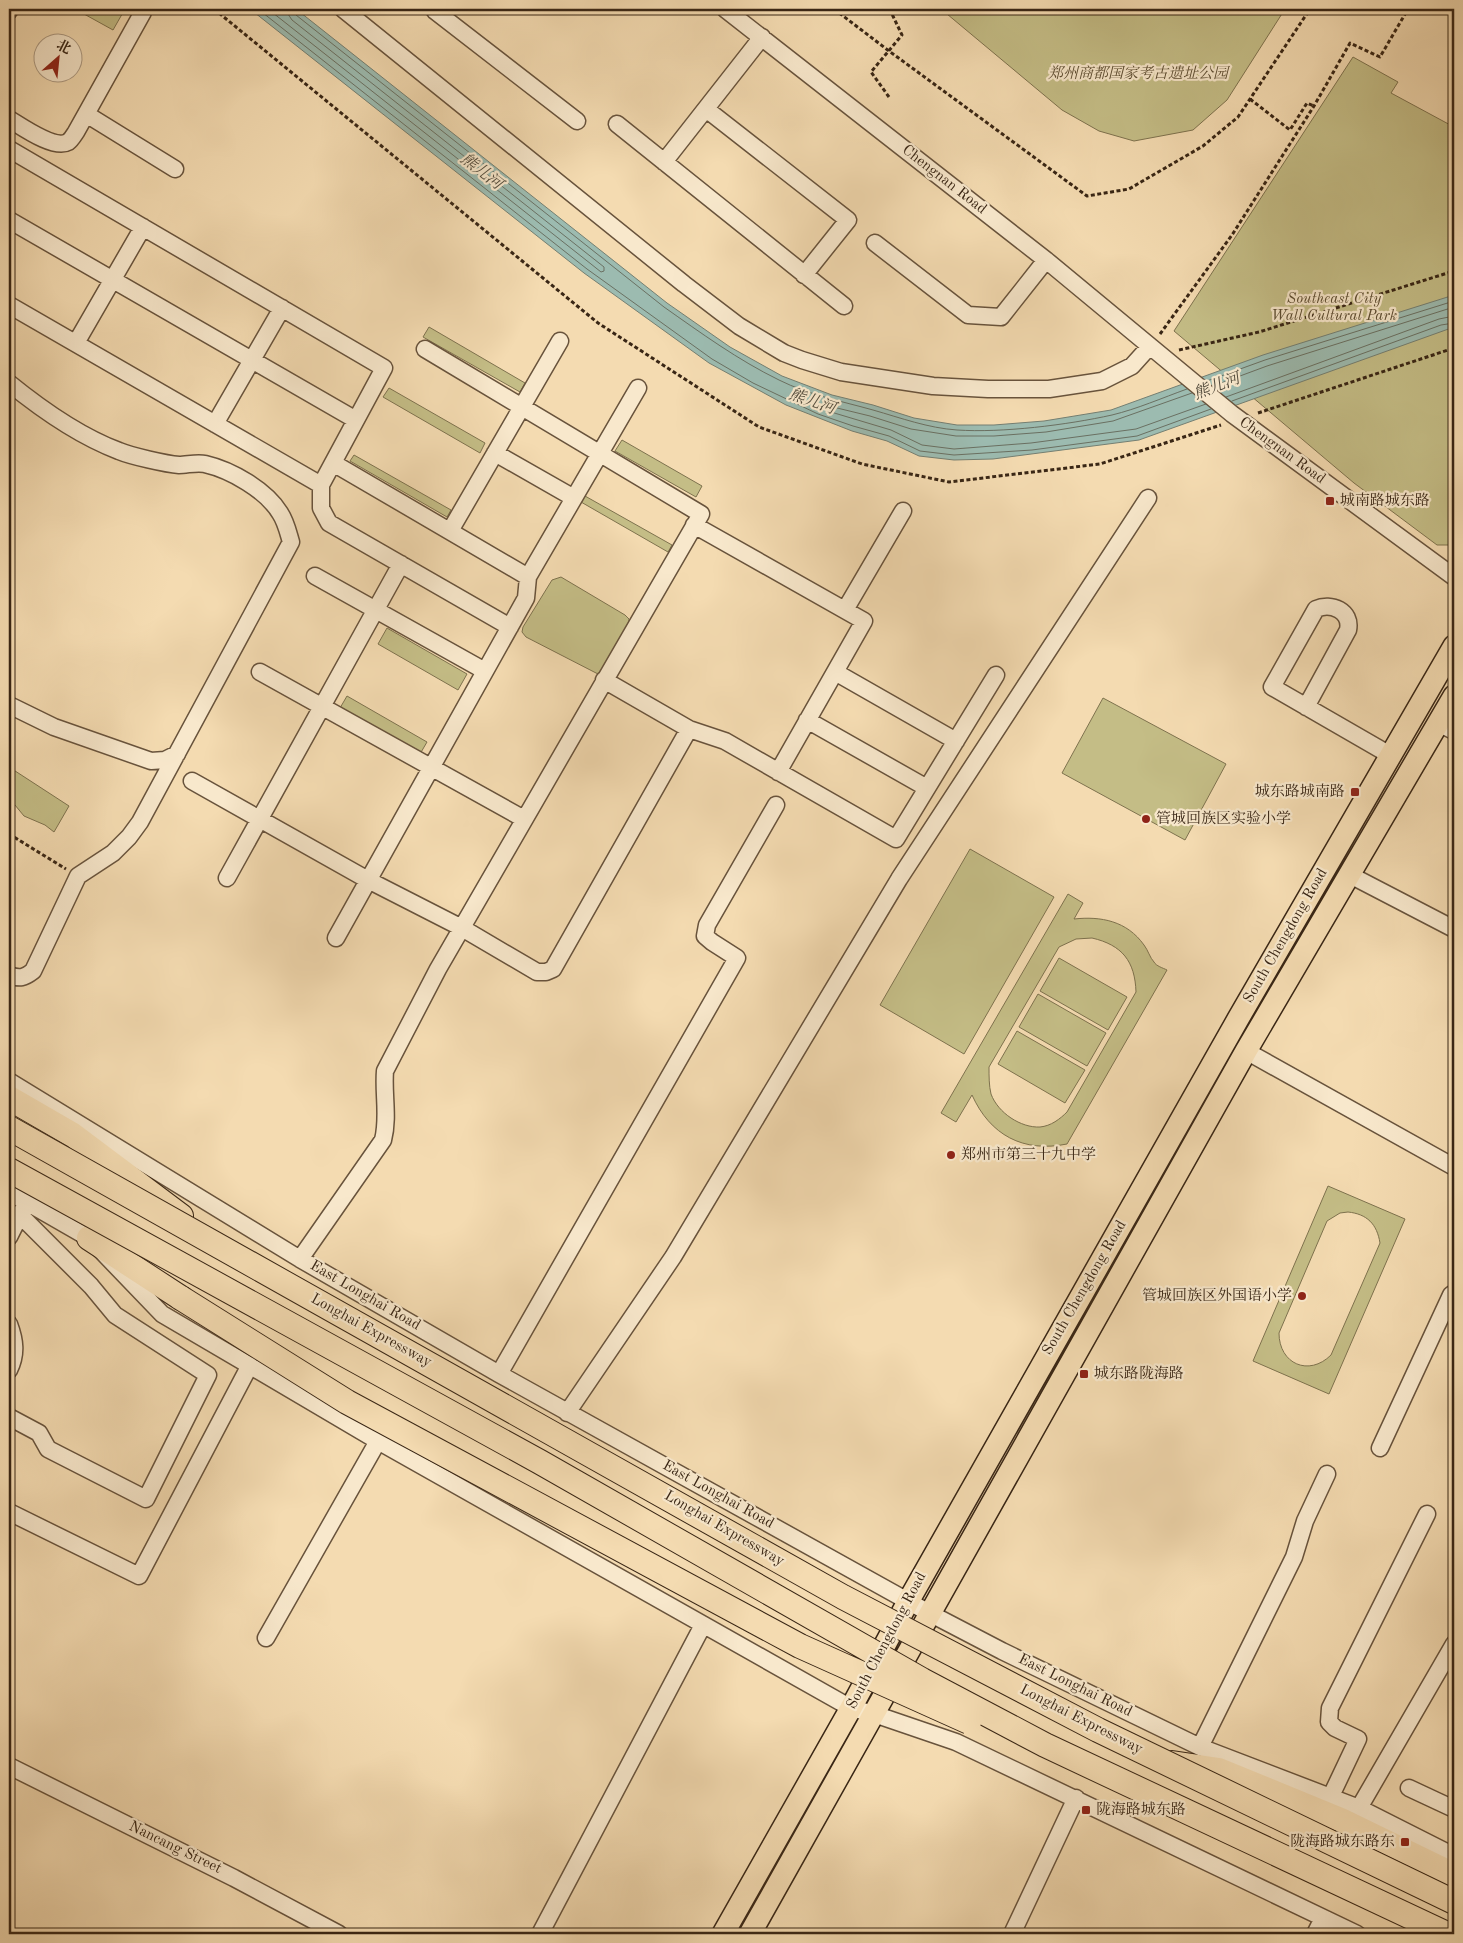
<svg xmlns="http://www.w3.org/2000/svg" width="1463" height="1943" viewBox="0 0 1463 1943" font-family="'Old Standard TT','Noto Serif SC',serif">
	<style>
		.green { fill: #c4bd86; stroke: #7e724e; fill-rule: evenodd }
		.water { fill: #9cbbb0; stroke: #747f72 }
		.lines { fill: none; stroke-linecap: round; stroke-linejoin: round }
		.shore { stroke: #6a7062; stroke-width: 1 }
		.minor-casing { stroke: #68533c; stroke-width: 19 }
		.major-casing { stroke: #392615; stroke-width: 24 }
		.highway-casing { stroke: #392615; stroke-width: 26 }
		.path { stroke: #392615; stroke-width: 3; stroke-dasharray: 4 2.5; stroke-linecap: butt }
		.minor { stroke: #f8e8cc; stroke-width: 16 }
		.major { stroke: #f4dbb1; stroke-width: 21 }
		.highway { stroke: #f4dbb1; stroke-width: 24 }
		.highway-bridge-casing { stroke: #392615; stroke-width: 26; stroke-linecap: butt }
		.path-bridge { stroke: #392615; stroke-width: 3; stroke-dasharray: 4 2.5; stroke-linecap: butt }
		.highway-bridge { stroke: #f4dbb1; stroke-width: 24 }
		.poi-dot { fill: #8f2418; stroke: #f8e8cc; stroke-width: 2 }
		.labels { text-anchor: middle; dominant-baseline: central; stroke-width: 4.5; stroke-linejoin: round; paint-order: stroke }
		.park-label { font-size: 15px; font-style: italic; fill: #5c4c31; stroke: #f8e8cc }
		.street-label { font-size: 15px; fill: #392615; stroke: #f8e8cc }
		.poi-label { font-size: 15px; fill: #392615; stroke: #f8e8cc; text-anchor: start }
		.water-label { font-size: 16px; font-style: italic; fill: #524b3c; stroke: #f8e8cc }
	</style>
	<rect width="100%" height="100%" fill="#f4dbb1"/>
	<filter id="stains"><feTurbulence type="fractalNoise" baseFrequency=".004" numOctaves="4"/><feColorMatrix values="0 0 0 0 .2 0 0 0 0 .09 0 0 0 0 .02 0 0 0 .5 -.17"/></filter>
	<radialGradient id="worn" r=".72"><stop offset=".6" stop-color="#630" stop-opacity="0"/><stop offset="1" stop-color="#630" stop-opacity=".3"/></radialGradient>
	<!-- green -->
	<path class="green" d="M75 9H125L113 30Z
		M941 9H1285L1227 100 1193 130 1134 141 1099 131 1062 110Z
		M1353 57 1398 82 1391 93 1454 127V545H1437L1354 483 1174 331Z
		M429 327 525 383 520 392 423 337Z
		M389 388 485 443 480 453 383 397Z
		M622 440 702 486 696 497 615 451Z
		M354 455 451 510 447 517 350 461Z
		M585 496 672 545 668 552 581 502Z
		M561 577 625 615 629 619V624L601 672 598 674 526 637 522 632 523 627 552 580Z
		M387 628 467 674 458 690 378 644Z
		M347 696 427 742 420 754 340 708Z
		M1103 698 1226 764 1185 840 1062 773Z
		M9 767 69 806 54 832 45 825 24 816 10 799 9 800Z
		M970 849 1054 897 964 1054 880 1005Z
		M1068 894 1083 903 1074 919C1101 916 1127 921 1144 945 1148 950 1150 958 1154 962 1156 966 1163 968 1167 970L1067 1144C1023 1153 990 1135 972 1095L956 1122 941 1113ZM1092 938C1122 945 1135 961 1136 992L1067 1112C1060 1119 1051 1126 1040 1127 1021 1128 998 1113 991 1094 989 1086 989 1076 989 1067L1059 947 1076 939Z
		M1059 958 1127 997 1108 1030 1040 991Z
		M1038 994 1106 1033 1087 1066 1019 1027Z
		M1017 1031 1085 1070 1065 1103 998 1064Z
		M1328 1186 1405 1219 1329 1394 1253 1361ZM1348 1212C1367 1214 1377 1224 1380 1243L1331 1355C1309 1377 1279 1364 1279 1333L1327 1221 1340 1213Z"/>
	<!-- water -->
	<path class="water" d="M250 9H296L667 303 730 347 782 376 832 395 873 405 914 418 957 425H994L1044 421 1111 410 1263 355 1454 295V327L1139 440 993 459 954 460 919 456 887 441 852 431 786 405 709 363 584 273Z"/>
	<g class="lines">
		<!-- shore -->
		<path class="shore" d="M258 9 587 269 712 359 753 383 818 414 853 426 889 436 920 451 954 455 1032 450 1137 436 1211 409
			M268 9 591 264 601 272 604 271V267L292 20 288 14 287 9
			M293 9 296 15 664 307C701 333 738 360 779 380 809 395 841 401 873 410 901 418 928 428 957 430 1002 433 1067 425 1112 415 1137 409 1162 398 1187 389
			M1207 381 1265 360 1454 301
			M1213 386 1267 366 1454 307
			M1192 393 1113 421 1046 432 994 436H956L911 429 870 416 833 407 830 410 831 412 891 430 922 445 954 449 1031 443 1136 429 1206 404
			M1226 397 1439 319 1454 316
			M1232 401 1441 325 1454 323"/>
		<!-- minor casing -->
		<g class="minor-casing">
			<path id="minor" d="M343 9 684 284 739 326 784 353 802 360 841 372 933 386 988 389H1049L1102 381 1132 366 1150 346
				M437 9 435 11 577 121
				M725 9 1046 260 1232 414 1454 577
				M9 11 10 9
				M706 109 848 220 804 275
				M86 114 175 169
				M9 119C21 126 54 150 68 142 71 140 74 135 76 132L143 12
				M617 124 844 306
				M9 149 384 368 321 485V508L329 523 510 627
				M664 162 762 37
				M9 220 356 420
				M875 243 968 315 1001 317 1046 260
				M9 305 321 485
				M76 343 143 227
				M9 383C41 409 79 436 119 451 131 456 166 464 179 465 187 465 197 462 205 464 231 470 266 490 280 513 286 522 288 532 291 542L140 822 129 837 113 853 78 876 33 971C24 978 20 979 9 975
				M215 424 282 308
				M495 453 574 498
				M333 463 528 577
				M694 525 864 621 778 772
				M450 531 560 341
				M315 576 485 671
				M845 610 903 511
				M260 672 524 819
				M835 672 956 741
				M604 680 689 729 725 741 896 839 996 675
				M9 705 54 727 151 761 165 760 177 754
				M1306 707 1348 630C1352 611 1331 602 1316 609L1272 687 1390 755
				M807 720 927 788
				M1438 723 1454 731
				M192 781 368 880 462 928 537 972H546L553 969 689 729
				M1350 875 1454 929
				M227 878 401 564
				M336 938 526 598 528 577 638 388
				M1246 1051 1454 1167
				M9 1081 300 1259 499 1374 931 1614 1002 1651 1200 1747 1359 1808 1454 1856
				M9 1192 89 1238 162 1314 378 1441 851 1708 874 1714 956 1742 1357 1934
				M9 1237 24 1207
				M300 1259 383 1140C389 1117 383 1094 385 1071L438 969 701 514 425 349
				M9 1324C15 1340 17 1354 9 1370
				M499 1374 737 958 712 942 705 936 707 925 776 805
				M567 1413 673 1257 899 879 1148 498
				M9 1417 39 1433 48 1449 146 1499 208 1375 115 1315 91 1286 20 1215
				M1380 1448 1451 1295 1454 1293
				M9 1512 139 1576 250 1365
				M266 1638 378 1441
				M1200 1747 1294 1557 1305 1521 1327 1474
				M9 1766 234 1878 339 1934
				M1409 1788 1454 1809
				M1331 1796 1358 1739 1335 1728 1329 1722 1330 1708 1427 1514
				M1359 1808 1454 1644
				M540 1934 703 1625
				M1012 1934 1076 1798
				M1315 1934 1323 1918"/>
		</g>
		<!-- major casing -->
		<g class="major-casing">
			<path id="major" d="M723 1934 851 1708 909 1600 1238 1019 1454 646
				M750 1934 1246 1051 1454 696"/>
		</g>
		<!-- highway casing -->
		<g class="highway-casing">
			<path id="highway" d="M9 1098 73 1135 181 1216
				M89 1238 181 1298
				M1172 1763 1219 1770 1341 1820 1454 1875"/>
		</g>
		<!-- path -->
		<path class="path" d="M214 9 598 323 759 427 862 464 949 482 1100 464 1221 425
			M834 9 889 51 1087 196 1129 189 1203 146 1238 117 1310 9
			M1250 99 1290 130 1307 103 1314 106
			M1160 334 1232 235 1314 106 1350 43 1380 57 1408 9
			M1179 350 1259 332 1454 271
			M1258 413 1454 348
			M9 834 66 869"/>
		<!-- minor -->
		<use href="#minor" class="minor"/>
		<!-- major -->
		<use href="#major" class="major"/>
		<!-- highway -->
		<use href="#highway" class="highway"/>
		<!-- highway-bridge casing -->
		<g class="highway-bridge-casing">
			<path id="highway-bridge" d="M9 1128 843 1597 1098 1730 1454 1902
				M9 1170 540 1462 922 1680 1045 1745 1447 1934
				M181 1298 347 1402 800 1646 969 1722"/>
		</g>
		<!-- path-bridge -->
		<path class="path-bridge" d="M889 97 871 72 902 35 891 12 893 9"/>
		<!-- highway-bridge -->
		<use href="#highway-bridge" class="highway-bridge"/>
	</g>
	<!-- markers -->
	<g class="poi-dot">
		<rect x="1325" y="496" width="10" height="10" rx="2.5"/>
		<rect x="1350" y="787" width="10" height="10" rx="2.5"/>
		<circle cx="1146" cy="819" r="5"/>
		<circle cx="951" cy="1155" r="5"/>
		<circle cx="1302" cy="1296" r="5"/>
		<rect x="1079" y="1369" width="10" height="10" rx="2.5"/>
		<rect x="1081" y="1805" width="10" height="10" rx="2.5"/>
		<rect x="1400" y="1837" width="10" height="10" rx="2.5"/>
	</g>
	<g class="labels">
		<!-- park labels -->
		<g class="park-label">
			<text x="1138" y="74">郑州商都国家考古遗址公园</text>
			<text x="1334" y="299">Southeast City<tspan x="1334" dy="17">Wall Cultural Park</tspan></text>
		</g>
		<!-- street labels -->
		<g class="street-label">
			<text transform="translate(944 180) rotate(38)">Chengnan Road</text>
			<text transform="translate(1282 451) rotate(36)">Chengnan Road</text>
			<text transform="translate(1286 936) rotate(-60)">South Chengdong Road</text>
			<text transform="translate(1085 1288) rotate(-60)">South Chengdong Road</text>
			<text transform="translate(365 1296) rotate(30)">East Longhai Road</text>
			<text transform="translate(371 1331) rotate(29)">Longhai Expressway</text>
			<text transform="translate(718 1495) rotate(29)">East Longhai Road</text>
			<text transform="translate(724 1529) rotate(30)">Longhai Expressway</text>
			<text transform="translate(887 1641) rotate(-62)">South Chengdong Road</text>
			<text transform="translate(1075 1686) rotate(26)">East Longhai Road</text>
			<text transform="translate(1081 1720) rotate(27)">Longhai Expressway</text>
			<text transform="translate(175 1848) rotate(26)">Nancang Street</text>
		</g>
		<!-- poi labels -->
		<g class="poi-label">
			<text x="1340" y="501">城南路城东路</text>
			<text x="1345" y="792" text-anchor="end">城东路城南路</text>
			<text x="1156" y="819">管城回族区实验小学</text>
			<text x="961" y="1155">郑州市第三十九中学</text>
			<text x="1292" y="1296" text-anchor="end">管城回族区外国语小学</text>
			<text x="1094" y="1374">城东路陇海路</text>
			<text x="1096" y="1810">陇海路城东路</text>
			<text x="1395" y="1842" text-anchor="end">陇海路城东路东</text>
		</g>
		<!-- water labels -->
		<g class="water-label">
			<text transform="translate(481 172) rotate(38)">熊儿河</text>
			<text transform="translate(1217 387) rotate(-21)">熊儿河</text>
			<text transform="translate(812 402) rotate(19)">熊儿河</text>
		</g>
	</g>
	<!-- margin -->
	<rect width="1463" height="1943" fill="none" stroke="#f4dbb1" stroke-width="30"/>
	<rect x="10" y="10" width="1443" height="1923" fill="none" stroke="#392615" stroke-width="2.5"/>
	<rect x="15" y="15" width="1433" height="1913" fill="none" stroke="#392615"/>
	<!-- north arrow -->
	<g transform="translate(58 58) rotate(27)"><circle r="24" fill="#f8e8cc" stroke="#ac9a83"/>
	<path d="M0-4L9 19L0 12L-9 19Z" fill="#8f2418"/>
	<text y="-8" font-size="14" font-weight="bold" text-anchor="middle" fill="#392615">北</text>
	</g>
	<rect width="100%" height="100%" filter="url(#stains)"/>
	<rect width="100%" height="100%" fill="url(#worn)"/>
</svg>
